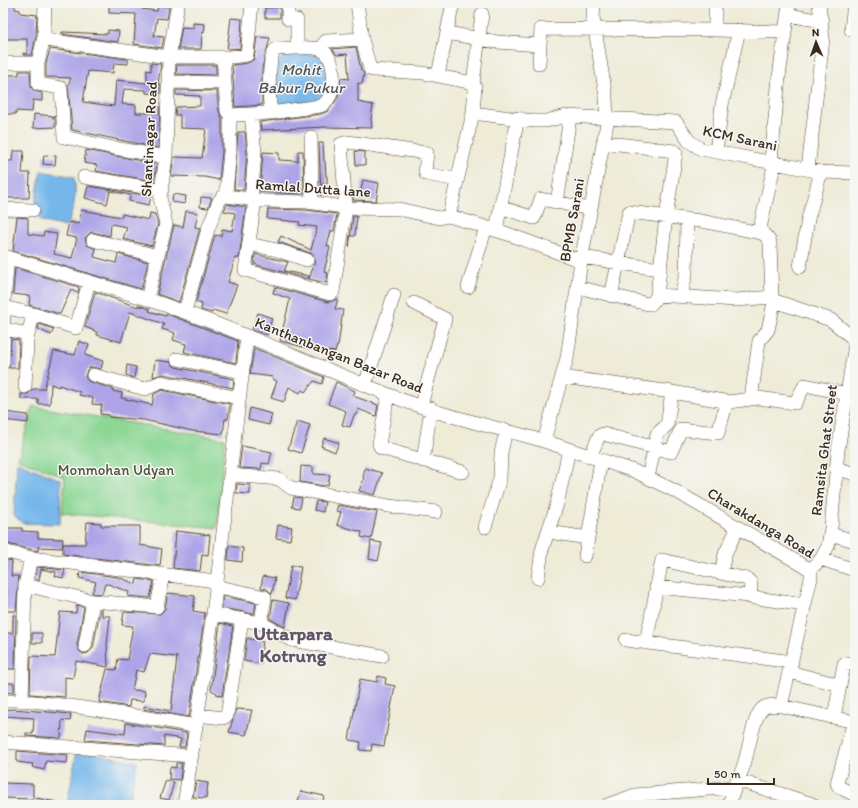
<svg xmlns="http://www.w3.org/2000/svg" width="858" height="808" viewBox="0 0 858 808" font-family="Itim,sans-serif">
	<style>
		.green { fill: #8cd794; stroke: #648059 }
		.water { fill: #76b7eb; stroke: #587084 }
		.building { fill: #ada4e8 }
		.lines { fill: none; stroke-linecap: round; stroke-linejoin: round }
		.minor-casing { stroke: #56473a; stroke-width: 14 }
		.minor { stroke: #fff; stroke-width: 13 }
		.labels { text-anchor: middle; dominant-baseline: central; stroke-width: 3; stroke-linejoin: round; paint-order: stroke }
		.street-label { font-size: 15px; fill: #3b2a1e; stroke: #f6f6f2 }
		.park-label { font-size: 15px; fill: #4f553c; stroke: #f6f6f2 }
		.water-label { font-size: 16px; font-style: italic; fill: #4d545c; stroke: #f6f6f2 }
		.district-label { font-size: 19px; font-weight: bold; fill: #635565; stroke: #f6f6f2 }
	</style>
	<rect width="100%" height="100%" fill="#f6f6f2"/>
	<filter id="ink" filterUnits="userSpaceOnUse"><feTurbulence type="fractalNoise" baseFrequency=".025" numOctaves="2"/><feDisplacementMap in="SourceGraphic" scale="8" xChannelSelector="R" yChannelSelector="G"/><feConvolveMatrix kernelMatrix="1 2 1 2 8 2 1 2 1" color-interpolation-filters="sRGB"/></filter>
	<filter id="wash" filterUnits="userSpaceOnUse"><feTurbulence type="fractalNoise" baseFrequency=".012" numOctaves="4" result="noise"/><feDisplacementMap in="SourceGraphic" scale="16" xChannelSelector="R" yChannelSelector="G"/><feGaussianBlur stdDeviation="0.9" result="paint"/><feColorMatrix in="noise" values="0 0 0 0 0 0 0 0 0 0 0 0 0 0 0 0 0 1.4 0 .05"/><feComposite in="paint" operator="in"/></filter>
	<g filter="url(#wash)">
		<rect width="100%" height="100%" fill="#eeebd7"/>
		<!-- green -->
		<path class="green" d="M33 406 225 439 217 528 62 513 65 477 18 459Z"/>
		<!-- water -->
		<path class="water" d="M291 50 317 55 329 62 333 90 316 103 284 107 274 98C275 77 271 63 291 50Z
			M41 171 74 177C77 195 74 212 65 227L41 221 34 210Z
			M17 462 61 480 60 524 22 523 14 515Z
			M77 750 137 762 129 805H67Z"/>
		<g id="blocks">
			<!-- building -->
			<path class="building" d="M6 3H15V9L20 10V13L37 15 36 36 32 55H23V53L27 54V39H6Z
				M109 3H142V9L157 11 158 5 169 7 167 19 157 18 154 36 164 37 162 48 134 44 136 14 109 13Z
				M280 7V18H265V8Z
				M231 18 242 19 240 48 227 49Z
				M193 23 205 24 204 33 202 32 201 49H178L182 27 193 28Z
				M108 30 119 31 118 42 62 34V32L108 34Z
				M257 37 270 38 262 68V105L235 107 232 65 248 63 254 59Z
				M356 47 361 70 364 74 362 84 358 83V102L373 105 371 119 372 128 326 127 261 130 260 122 321 114 328 111 338 98 341 78 349 79 347 54 337 55 332 49Z
				M50 49 128 59V64L114 63 113 73 88 71 83 102 105 105 114 106 116 80 147 83V70L151 71V63L161 64 158 84H160V94L146 93V90L124 89 122 104 136 105V113H151V107H160L158 148 72 130 68 85 71 78 46 77V64Z
				M177 65H216V75L176 74Z
				M19 71H30L31 87 34 91 42 93V101L33 100 32 112 16 111V114H3V75H19Z
				M176 90 217 91 219 112 222 118V152L219 180 205 177 171 176 174 157 202 158 206 129 180 128V115H175L176 107 200 106V96L176 95Z
				M34 114 53 116V119L55 116V127L33 128Z
				M238 132H245L247 153 244 190 234 189Z
				M319 143H323L324 161H325L326 176H327V184H322L321 196Z
				M86 150 157 164 154 181 96 171 97 165 84 163Z
				M13 151H24L22 173H30L29 198H3V161H12Z
				M298 151H303L304 194 260 192 263 152 279 153V160L298 161Z
				M355 151 365 152V165H356Z
				M44 155 56 156 55 165 43 164Z
				M363 180 379 183 376 201 353 200V195H360Z
				M88 186 151 196 149 205 129 201 131 195 110 191 107 204 85 198Z
				M173 194 186 196 185 204 172 202Z
				M201 197 212 198 208 208 200 207Z
				M227 204 246 207 239 258H235L228 282 237 285 226 314 213 310 212 313 201 310 202 304 196 302 215 235 221 236 222 229 232 231 235 213 224 211Z
				M268 209 306 210 337 214 334 231H331L327 246 330 247 324 272 328 273 326 283 309 279 315 262 313 254 278 242 281 236 311 250 317 227 299 225 300 222 267 219Z
				M81 210 122 217V214L149 220 150 213 155 214 158 224 152 246 123 239 127 227 111 224 110 236 91 232 85 238 87 245 96 249 94 257 116 263 118 254 148 262 141 289 13 251 17 217 28 218V234L43 236 44 232 57 234 54 254 72 258 77 238 66 236 69 222 79 224Z
				M186 211 198 213 195 227 200 228 179 302 157 294 174 225 183 227Z
				M353 216H357L355 236H350L349 247Z
				M255 254 288 262 284 271 309 276 308 279 254 264Z
				M15 268 79 287 78 293 71 290 60 314 29 305 30 296 13 294Z
				M275 287 328 302 338 299 335 309 343 310 338 346H337L335 352 327 351V353L280 341 290 299 273 293Z
				M95 292 138 307V305L150 309 149 311 166 316 167 314 238 341 236 363 184 352 186 344 173 340 175 333 162 329 164 324 130 312 121 342 97 335V332L85 327Z
				M258 313 272 318 267 335 252 330Z
				M39 324 54 329 51 335 38 329Z
				M11 339 19 340 18 368H9Z
				M79 341 89 345 85 355 103 361 101 369 91 367 87 370 85 377 88 381 113 389V391L122 393 121 398 152 405 154 394 162 390 230 404 228 419H225L223 434 193 431 144 420 109 417V415L100 414 102 405 92 404 93 398 79 395 80 392 59 385V387L51 384 50 404H38V399H21V394H28L33 389H44L54 351 75 355Z
				M254 348 324 377 322 384 314 381 305 392 302 390 300 393 289 387 284 402 271 398 277 381 272 379 273 377 250 374Z
				M155 360 170 362 175 367 234 379 233 388 163 374 153 377Z
				M127 365 136 367 134 378 126 375Z
				M336 382 355 391 353 396 378 405 376 416 358 409 356 415H354L350 427 342 425 346 411 328 404Z
				M250 408 272 414 269 425 248 420Z
				M4 412 28 415V423L3 420Z
				M297 421 310 425 301 453 288 449Z
				M324 438 339 443 335 452 321 446Z
				M242 446 272 452 269 464 262 463 261 469 239 468Z
				M301 466 313 467V474L330 475 328 485H326L325 486 300 482Z
				M365 468 382 473 375 495 359 491 364 478 363 477Z
				M237 484 250 485V494L236 493Z
				M294 497 302 498 300 508 292 507Z
				M316 501 325 502 323 512 314 510Z
				M338 505 377 512 371 539 361 537 362 532 337 525 341 512 336 511Z
				M87 522 101 523V526H140V545L162 549 160 566 63 554V544H85Z
				M278 525 292 527 290 540 276 538Z
				M7 528H22V531L38 532V538L63 539 62 548 38 547V551L3 543V529H7Z
				M176 531 210 535 208 555 202 554 200 571 173 568Z
				M371 541 382 543 378 561 369 559Z
				M229 546 243 548 242 562 228 560Z
				M3 559 12 561 11 576H19L16 611H3Z
				M291 566 301 567 295 600 285 598Z
				M37 567 65 570 63 578 55 576 56 572 41 569 39 580 35 579Z
				M80 572 118 577 136 584 137 579 154 581 150 598 128 596 129 592 108 584H105L102 594 92 593 96 582 79 578Z
				M263 576 275 578 272 594 267 589 261 588Z
				M168 593 195 596 193 611 205 613 189 717 144 709V706L171 711 177 657 150 654 144 672 136 670 132 690 145 691 144 701 130 700 129 707 99 702 107 669 116 670 118 659 127 660 133 626 122 625 124 612 160 614 165 609Z
				M223 596 256 603 254 614 222 608Z
				M273 600 289 603 285 627 270 619Z
				M77 605 84 607 77 645 80 652 83 654 88 653 93 648 100 610H102V616H110L107 644 108 667 76 661 73 678 65 677V697L30 694 31 656 55 657 60 612 76 613Z
				M13 615H16L15 669H3V633H13Z
				M220 623 233 626 222 696 217 695V693L211 690Z
				M32 633H42V643H32Z
				M247 638 263 642 261 653H263L261 664 244 661Z
				M378 676 386 678 385 684 395 686 384 746 372 744 371 751 360 750 361 742 349 740 360 679 377 682Z
				M3 683H14V693L3 692Z
				M14 709 71 714 70 721 62 720 61 738 26 736V733L33 734 34 718 4 716V710Z
				M236 709 252 710 246 735 229 732Z
				M126 723 187 733 185 747H179L181 739 164 736V746L85 740 87 729 125 734Z
				M17 751 68 755 67 763 46 761 44 770 32 767 33 764 17 762Z
				M176 763H182L180 780 169 779 170 767 176 768Z
				M166 780 174 782 169 800 160 798Z
				M196 781 208 783 206 798 193 797Z
				M4 783 33 784V799L4 798Z
				M301 791 324 796 322 805H297Z
				M36 798 57 802V805H35Z"/>
		</g>
	</g>
	<g filter="url(#ink)">
		<use href="#blocks" fill-opacity="0" stroke="#56473a" stroke-width="1"/>
		<g class="lines">
			<!-- minor casing -->
			<g class="minor-casing">
				<path id="minor" d="M45 3 44 35 46 40 169 57H231L247 55 252 3
					M178 3 169 57 166 157 160 198 166 224 147 299C229 326 307 362 387 394 437 415 492 426 544 441
					M288 3V19L297 20V48
					M357 3 362 39 370 69 373 70 423 73 473 83 475 87 473 113 534 121H546L566 116 676 122 689 141 701 149 821 172 855 173
					M594 3 593 17 606 97 607 123 581 261 567 358 544 441 634 471 677 492 811 570V578L781 706C774 705 766 704 761 710 753 720 749 748 745 761 741 776 733 789 729 805
					M715 3V30L785 32
					M788 15 822 21
					M851 30 854 3
					M447 33 497 42 540 45 541 29 715 30
					M297 48C304 48 313 47 319 49 338 53 338 100 320 106L271 113C269 101 267 56 276 49Z
					M320 49 326 41 362 39
					M223 57 227 111 230 115
					M3 63H38L44 37
					M38 63V84L61 88 64 137 114 148 166 157
					M539 64 540 45
					M438 75 453 3
					M168 82 225 83
					M473 83 482 14
					M251 114 255 153 251 200
					M311 137 312 203
					M603 142 674 151 676 153 666 217 657 295 736 300 771 297
					M716 152 722 105 739 30
					M771 161 779 77 789 3
					M775 162 760 228C761 235 769 236 770 243L772 300 831 320 855 340
					M808 169 823 39 819 3
					M84 177 162 190
					M226 193 227 196 264 201 307 202 351 208 399 209 439 218 449 216 508 234 581 261
					M255 200 245 270 330 294 333 292 346 208 341 144 348 142 427 153 425 171 426 174 457 180
					M557 203 570 117
					M500 207 534 218 541 199 590 209
					M3 209 33 210
					M449 216 473 113
					M496 230 518 118
					M93 240 158 256
					M249 244 277 250 307 260
					M3 256 147 299
					M582 257 659 269
					M800 267 808 219 821 172
					M468 287 486 227
					M577 287 648 304H651L658 295
					M611 296 629 212 701 221 761 233
					M681 296 686 274 687 220
					M414 303 445 319 421 405
					M4 307 33 314 76 328 89 282
					M185 311 208 229 219 201 226 193 230 152V115L271 113
					M4 329 28 334
					M177 359 242 372
					M3 363 4 301 8 257
					M93 375 145 389 161 382 239 398
					M562 377 672 392 729 402 758 398 795 403 805 385 847 394
					M365 385 394 295
					M25 387 27 340 33 314
					M388 395 379 444 381 448 463 472
					M751 399 759 341 768 330 774 302
					M590 457 599 436 603 434 671 452 681 429 718 433 727 402
					M423 461 431 408
					M836 468 855 474
					M231 475 279 479 291 488 389 506 436 512
					M648 478 657 434 667 425 672 392
					M485 527 500 478 501 453 506 430
					M549 532 588 538
					M830 534 855 541
					M3 551 31 558 216 581
					M585 556 601 460
					M821 559 828 546 831 528 838 450 855 344
					M815 565 821 559 855 570
					M721 573 725 554 738 527
					M538 578 542 550 557 504 569 450
					M25 585 93 601 157 607 163 574
					M215 586 265 597 261 623 292 640 382 656
					M656 587 749 596
					M213 614 261 623
					M626 640 792 662
					M646 643 662 560 747 579 751 583 750 597 805 605
					M85 646 93 601
					M789 672 840 685
					M22 701 25 585 31 558
					M3 702C15 694 171 722 196 726
					M781 706 855 722
					M198 715 223 718 227 716 242 619
					M834 717 844 664 855 663
					M854 721 837 783 839 787 855 795
					M3 742 192 756
					M737 780 812 804
					M184 805 213 614 247 336
					M607 805 635 795 734 787"/>
			</g>
			<!-- minor -->
			<use href="#minor" class="minor"/>
		</g>
	</g>
	<g class="labels">
		<!-- street labels -->
		<g class="street-label">
			<text transform="translate(740 138) rotate(12)">KCM Sarani</text>
			<text transform="translate(149 139) rotate(-87)">Shantinagar Road</text>
			<text transform="translate(313 188) rotate(4)">Ramlal Dutta lane</text>
			<text transform="translate(572 220) rotate(-80)">BPMB Sarani</text>
			<text transform="translate(339 355) rotate(22)">Kanthanbangan Bazar Road</text>
			<text transform="translate(824 450) rotate(-83)">Ramsita Ghat Street</text>
			<text transform="translate(761 523) rotate(31)">Charakdanga Road</text>
		</g>
		<!-- park labels -->
		<g class="park-label">
			<text x="116" y="470">Monmohan Udyan</text>
		</g>
		<!-- water labels -->
		<g class="water-label">
			<text x="301" y="69">Mohit<tspan x="301" dy="18">Babur Pukur</tspan></text>
		</g>
		<!-- district labels -->
		<g class="district-label">
			<text x="293" y="633">Uttarpara<tspan x="293" dy="22">Kotrung</tspan></text>
		</g>
	</g>
	<!-- margin -->
	<rect width="858" height="808" fill="none" stroke="#f6f6f2" stroke-width="16"/>
	<!-- north arrow -->
	<g transform="translate(816 42) rotate(358)" stroke="#f6f6f2" stroke-width="3" paint-order="stroke">
	<path d="M0-3L7 15L0 10L-7 15Z" fill="#3b2a1e"/>
	<text y="-6" font-size="11" font-weight="bold" text-anchor="middle" fill="#3b2a1e">N</text>
	</g>
	<!-- scale -->
	<path d="M708 778v6h66v-6" fill="none" stroke="#3b2a1e" stroke-width="2"/>
	<text x="714" y="778" font-size="12" fill="#3b2a1e" stroke="#f6f6f2" stroke-width="3" paint-order="stroke">50 m</text>
</svg>
